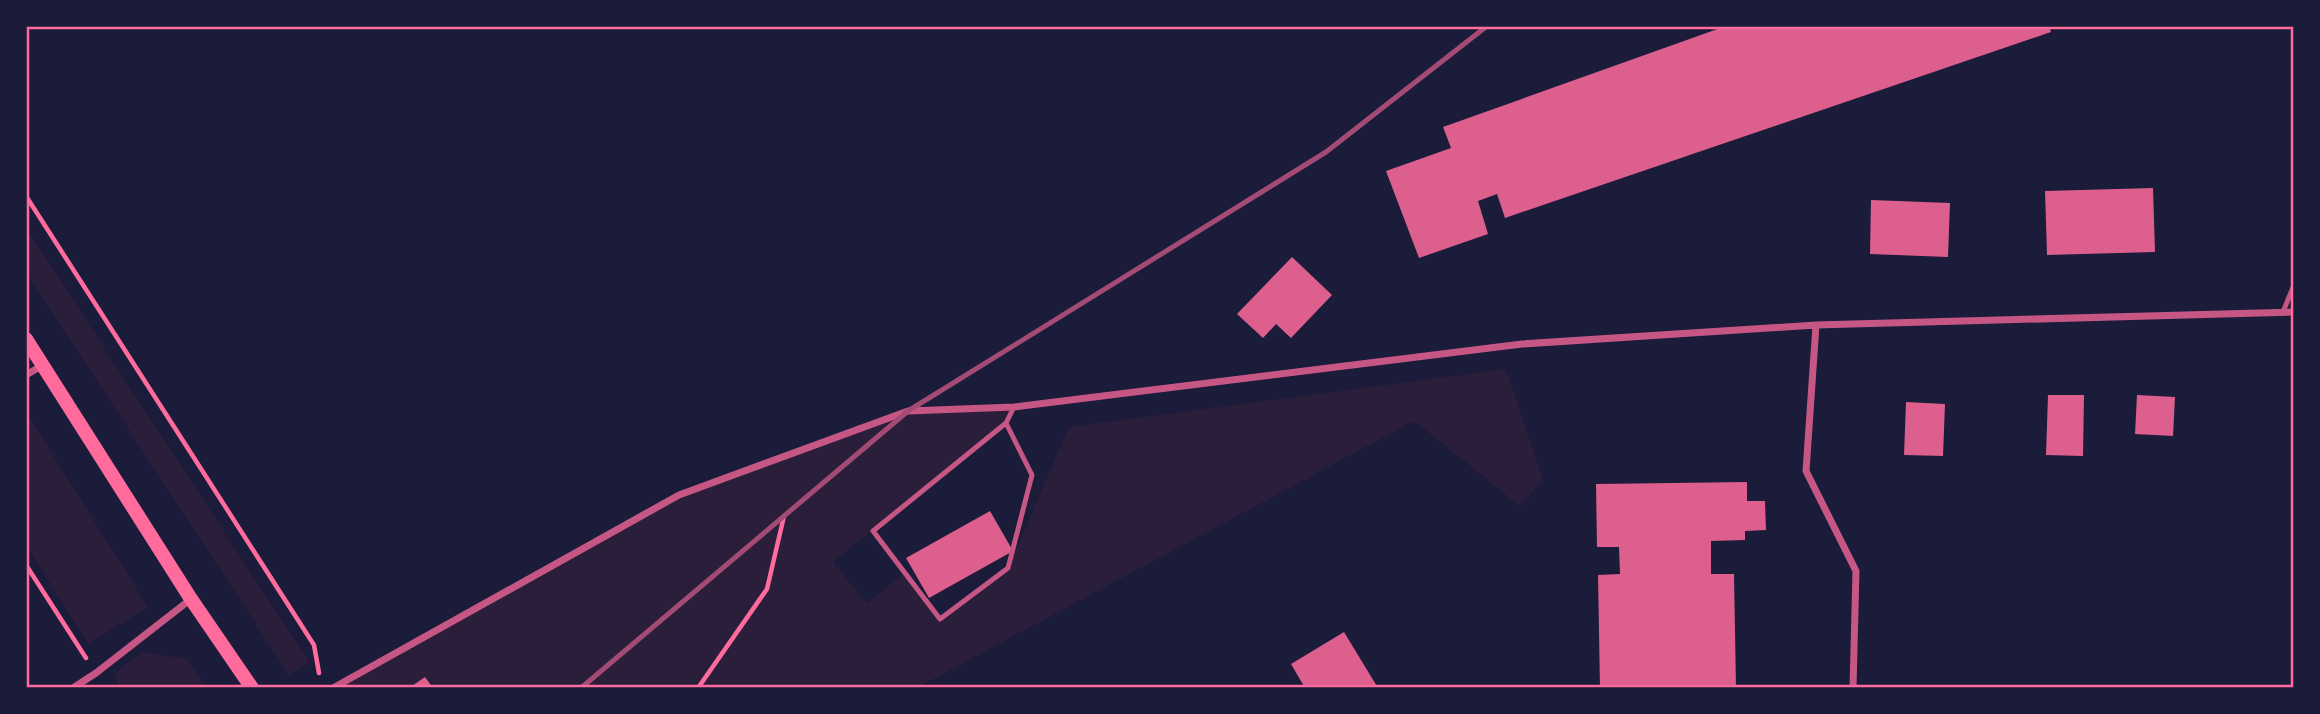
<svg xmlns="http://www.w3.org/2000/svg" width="2320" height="714" viewBox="0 0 2320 714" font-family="Helvetica,sans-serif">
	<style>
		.green { fill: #2a1e3b }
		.building { fill: #dd5f8e }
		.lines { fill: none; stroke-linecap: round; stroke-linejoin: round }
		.path { stroke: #ff6b9d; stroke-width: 4.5 }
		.service { stroke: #c65784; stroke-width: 5 }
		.minor { stroke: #c65784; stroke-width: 7 }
		.secondary { stroke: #ff6b9d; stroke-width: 14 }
		.rail { stroke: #a44b75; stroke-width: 5 }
		.neatline { fill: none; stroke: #ff6b9d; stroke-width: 2.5 }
	</style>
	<rect width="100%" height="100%" fill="#1b1b3a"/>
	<!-- green -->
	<path class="green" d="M26 228 309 662 289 675 26 272Z
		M1506 369 1543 480 1520 506 1414 421 917 688H333L679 495 908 411 1014 407 1006 423 833 562 867 603 905 573 940 619 1008 568 1069 427Z
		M26 412 148 607 88 644 26 545Z
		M142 652 187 659 206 688H120L114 674Z"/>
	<!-- building -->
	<path class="building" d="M1726 26H2049L2051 32 1505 218 1497 194 1478 201 1488 234 1419 258 1386 171 1451 148 1443 127Z
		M2153 188 2155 252 2047 255 2045 191Z
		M1871 200 1950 203 1948 257 1870 254Z
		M1292 257 1332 295 1291 338 1276 324 1263 338 1237 314Z
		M2048 395H2084L2083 456 2046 455Z
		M2137 395 2175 397 2173 436 2135 434Z
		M1906 402 1945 404 1943 456 1904 455Z
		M1747 482V501H1765L1766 530 1745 531V540L1711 541V574H1734L1736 688H1600L1598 575 1620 574 1619 547H1597L1596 484Z
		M990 511 1013 551 929 598 906 558Z
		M1344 632 1378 688H1305L1291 664Z
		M425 677 433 688H409Z"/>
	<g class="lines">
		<!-- path -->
		<path class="path" d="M26 196 314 645 319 673
			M26 565 86 658
			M698 688 767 589 784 516"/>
		<!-- service -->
		<path class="service" d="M2283 312 2294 285
			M1006 423 1032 475 1008 568 940 619 873 531 1006 423 1014 407"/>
		<!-- minor -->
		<path class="minor" d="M1816 325 1806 471 1856 571 1853 688
			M26 375 43 365
			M73 688 96 673 191 599
			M333 688 679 495 908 411 1014 407 1522 344 1816 325 2294 312"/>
		<!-- secondary -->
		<path class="secondary" d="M26 339 191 599 252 688"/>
		<!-- rail -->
		<path class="rail" d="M581 688 908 411 1326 152 1487 26"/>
	</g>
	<!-- border -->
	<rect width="2320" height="714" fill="none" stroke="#1b1b3a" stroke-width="56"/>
	<rect x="28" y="28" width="2264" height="658" class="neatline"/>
</svg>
